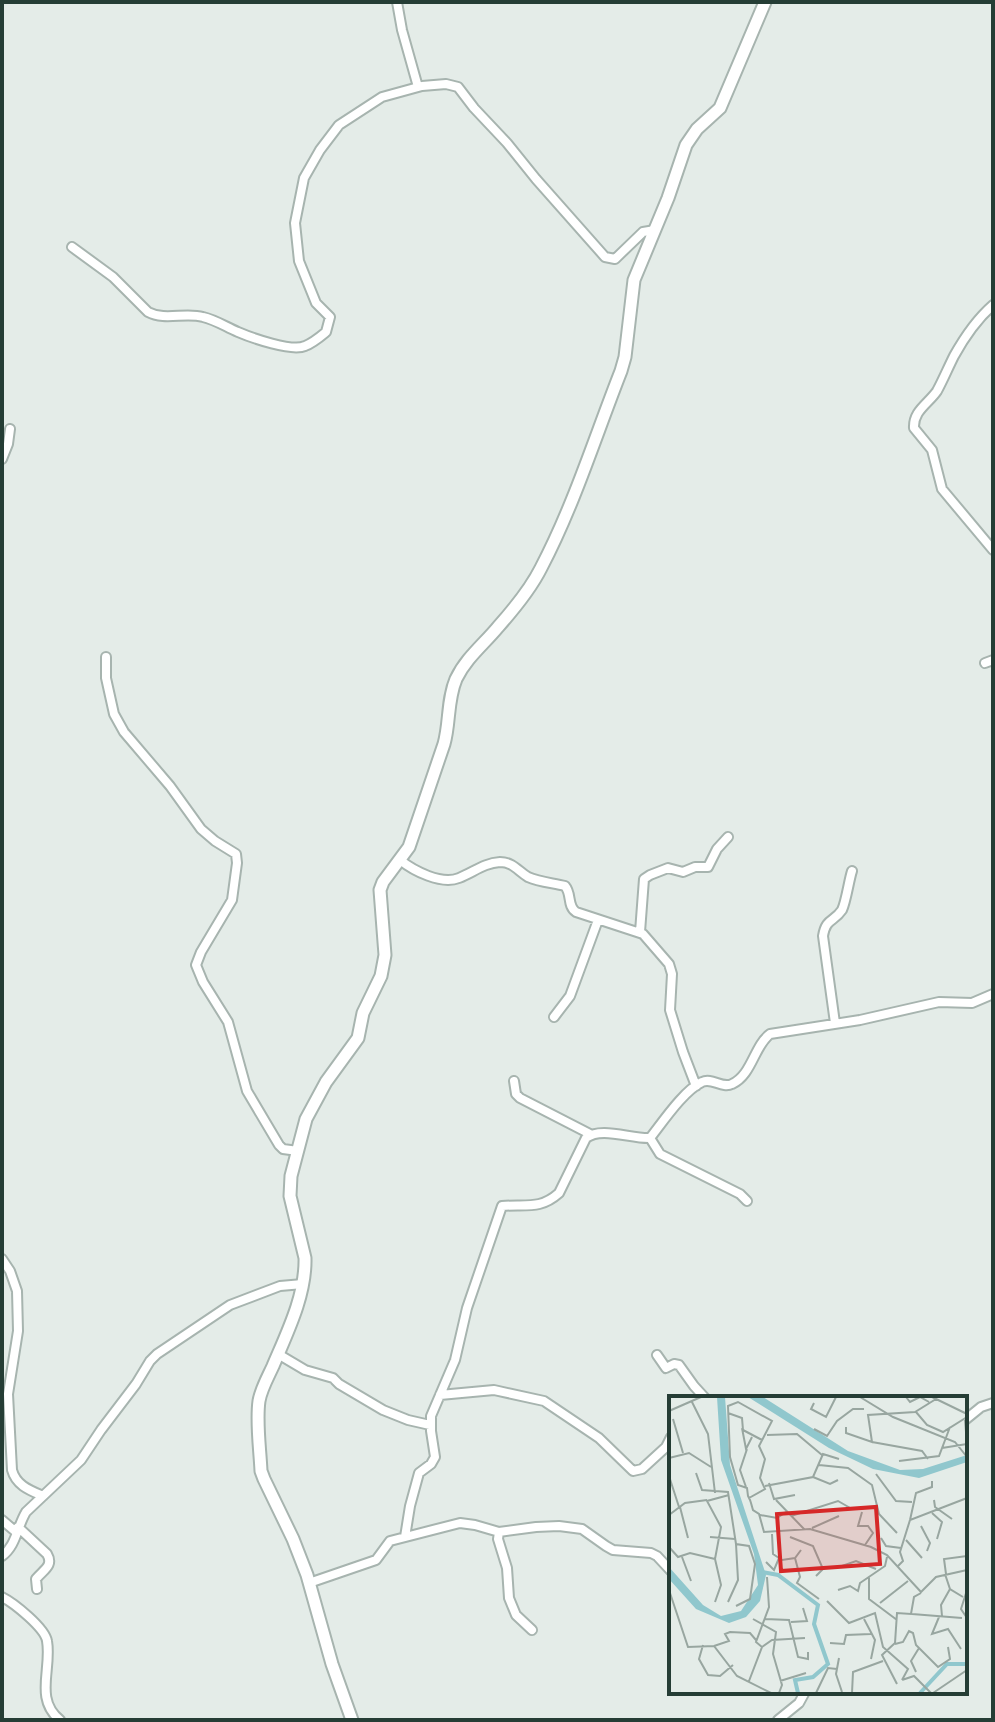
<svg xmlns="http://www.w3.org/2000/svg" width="995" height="1722" viewBox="0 0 995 1722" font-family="'PT Sans',sans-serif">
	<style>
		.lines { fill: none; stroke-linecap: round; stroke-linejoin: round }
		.minor-casing { stroke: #a7b4af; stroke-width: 12 }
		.tertiary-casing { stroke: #a7b4af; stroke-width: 15 }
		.minor { stroke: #fff; stroke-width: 8 }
		.tertiary { stroke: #fff; stroke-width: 11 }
		.inset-river { fill: none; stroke: #90c7cd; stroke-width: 4 }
		.inset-road { fill: none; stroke: #98a6a0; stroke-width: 2 }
		.view { fill: #d62828; fill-opacity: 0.15; stroke: #d62828; stroke-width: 4 }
		.inset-edge { fill: none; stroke: #253d35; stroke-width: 4 }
	</style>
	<rect width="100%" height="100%" fill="#e4ece8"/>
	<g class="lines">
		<!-- minor casing -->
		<g class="minor-casing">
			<path id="minor" d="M397 2 402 30 418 87
				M72 247 113 277 148 312C165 321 185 312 203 317 216 320 226 327 238 332 252 338 292 352 305 346 313 343 320 337 326 332L330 317 316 303 299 261 295 223 304 178 320 150 339 125 382 97 422 86 446 84 458 87 474 108 507 143 536 179 605 257 615 259 643 232 655 230
				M993 305C977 319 964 338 954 356 948 368 943 380 937 391 928 404 913 411 914 428L932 450 942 489 993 550
				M2 459 8 444 10 429
				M106 657V678L114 714 124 732 170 786 201 829 215 841 236 854 237 863 232 900 201 952 196 965 203 982 228 1022 247 1091 279 1145 283 1149 298 1151
				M985 663 993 660
				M400 860C414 871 441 885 459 878 474 872 484 863 500 862 513 862 518 871 528 877 539 882 553 883 565 886 572 894 567 906 576 912L643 934 669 964 672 974 670 1010 683 1052 696 1086
				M640 932 644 879 650 875 668 868 683 872 695 867H708L717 849 728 837
				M554 1017 570 996 598 920
				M835 1023 823 936C826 918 834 922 842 910 846 902 849 880 852 871
				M514 1081 516 1094 520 1098 590 1134
				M650 1138 660 1154 740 1194 747 1201
				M2 1259 10 1271 17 1291 18 1331 8 1394 12 1470C16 1485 29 1490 43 1496
				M278 1354 305 1370 333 1378 339 1384 383 1410 408 1420 430 1425
				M657 1355 666 1368 674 1364 679 1365 694 1386 705 1398
				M440 1395 494 1390 544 1401 599 1438 633 1471 642 1469 666 1447 671 1437
				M965 1420 981 1407 993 1403
				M2 1520 16 1532
				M18 1527 47 1554C54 1566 43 1570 36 1579L37 1589
				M499 1532 498 1539 507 1568 509 1598 516 1615 532 1630
				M405 1537 410 1506 419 1473 431 1464 435 1457 431 1431V1416L455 1360 467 1308 502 1206C526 1204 540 1210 559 1193L586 1138C601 1126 631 1139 650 1138 662 1123 684 1090 702 1082 712 1077 722 1089 732 1084 752 1075 754 1046 770 1034L860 1020 939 1002 972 1003 993 994
				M2 1556C16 1546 17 1527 26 1512L81 1460 101 1430 136 1384 150 1361 157 1354 230 1305 280 1286 303 1284
				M309 1583 376 1560 390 1541 460 1523 475 1525 499 1532 536 1527 559 1526 582 1529 606 1546 613 1550 651 1553 657 1556 671 1571
				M2 1597C14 1603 45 1628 47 1641 52 1669 34 1699 60 1720
				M778 1720 799 1703 805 1692"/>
		</g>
		<!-- tertiary casing -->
		<g class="tertiary-casing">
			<path id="tertiary" d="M352 1720 332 1664 307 1575 293 1539 264 1479 261 1471C260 1449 256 1422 259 1401 261 1389 268 1377 273 1366 287 1333 306 1295 305 1258L290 1196 291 1176 306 1119 326 1082 358 1038 363 1013 381 976 385 955 380 890 383 882 409 847 444 744C450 723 447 700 456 679 466 658 484 644 498 627 514 609 530 590 541 568 574 505 595 437 621 371L625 357 634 280 668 198 686 145 697 129 720 108 765 2"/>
		</g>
		<!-- minor -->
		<use href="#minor" class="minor"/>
		<!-- tertiary -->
		<use href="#tertiary" class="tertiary"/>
	</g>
	<!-- overview -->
	<g transform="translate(669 1396)">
		<rect width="298" height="298" fill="#e4ece8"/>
		<path d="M48 1H56L61 69 97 179 91 205 77 221 60 227 27 213 0 183V171L34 209 52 220 72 215 89 189 85 158 52 64ZM79 1H94L179 55 231 74 254 73 298 59V66L250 82 204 73 160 52Z" fill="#90c7cd"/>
		<path class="inset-river" d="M93 176 109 179 149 209 145 228 159 268 144 281 126 284 129 297M251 297 278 268H298"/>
		<path class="inset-road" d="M191 1 224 21 286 46 298 61M237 1 241 6 251 1 260 6M263 1 298 18M23 6 39 38 46 97M145 7 142 13 157 21 167 1M0 15 32 1M247 16 258 29 274 36 298 21M59 17 73 22 74 34 93 44M4 23 14 57M296 24 298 48M177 31V37L203 46 199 19 246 16 267 3M73 32 77 53 83 41M145 33 158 40 168 25 184 13H195M98 39 128 38 153 59M203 46 253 55 259 63M273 52 298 48M0 62 20 57 42 71M230 65 270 60 281 31M150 69 179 72 203 89 210 118 228 137M27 77 33 94 46 95M207 78 227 105 243 106M0 80 10 111M144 81 161 88 169 84M100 87 105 103 126 99M96 90 144 81 154 58 170 63M77 91 71 74 78 53M46 95 59 96 67 148 80 150 86 168 81 203 67 210M80 102 96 93 91 82 96 63 90 50 103 25 69 6 59 10 61 61 69 89 78 92 79 100 81 104 82 107 84 114 90 118 95 136 141 133 202 151 218 159 252 196 267 181 298 174M107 104 135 133M265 104 266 111 283 123M11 111 19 142M193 116 189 130H199L204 137 196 149M263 117 273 126 268 143M0 119 16 107 38 104M91 119 108 122 117 116M122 120 169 105 183 113M241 124 247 97 263 91V85M252 130 261 147 258 155M143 132 170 120M103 138 104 158 113 164 126 162 132 154M41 141 66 143M121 141 144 150 154 173 147 180M212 142 217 150 232 152M237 144 253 162M0 151 9 161 21 157 46 163 52 131 38 105 60 99M13 161 22 185M126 162 131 181 128 187 150 203M97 166 105 174 110 162M173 170 187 165 207 173M229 170 234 165 231 156 241 124 298 102M276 178 281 193 294 201M277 178 275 163 298 160M200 181V203L228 224M0 194 19 251 45 250 68 280 102 297M169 194 181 190 189 195 191 187 216 170 218 161M298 194 292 213 298 222M158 205 180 227 206 217 214 251 239 273 233 284M46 206 52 189 46 163M59 206 69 184 67 148M211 207 239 185M243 218 293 222M273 220 272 209 281 193M270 221 263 238 279 233 292 253M84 223 107 236 104 258 113 289 110 297M96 223 120 224 129 261 139 263V256M195 223 206 244 202 263M122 226 138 225 134 212M161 247 175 248 177 239 202 238M226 248 234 246 240 235 244 237 247 249 269 271 281 263 279 251M34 249 30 263 39 279 51 280 64 269M45 250 60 245 56 238 61 236 81 237 87 244M93 251 103 244 136 242M170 262 167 278 173 296M247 276 242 265 250 252M233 284 245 280 262 297M80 285 93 251 87 246 100 211 98 181M111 285 137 277M228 288 213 259 226 247 228 217 242 218 245 201 252 197M147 297 159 272 168 273M169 297H209M183 297 184 276 214 265M264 297 298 274"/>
		<path class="view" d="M207 111 211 168 112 175 108 118Z"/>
		<rect width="298" height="298" class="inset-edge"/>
	</g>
	<!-- border -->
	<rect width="995" height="1722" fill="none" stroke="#253d35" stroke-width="8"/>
</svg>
